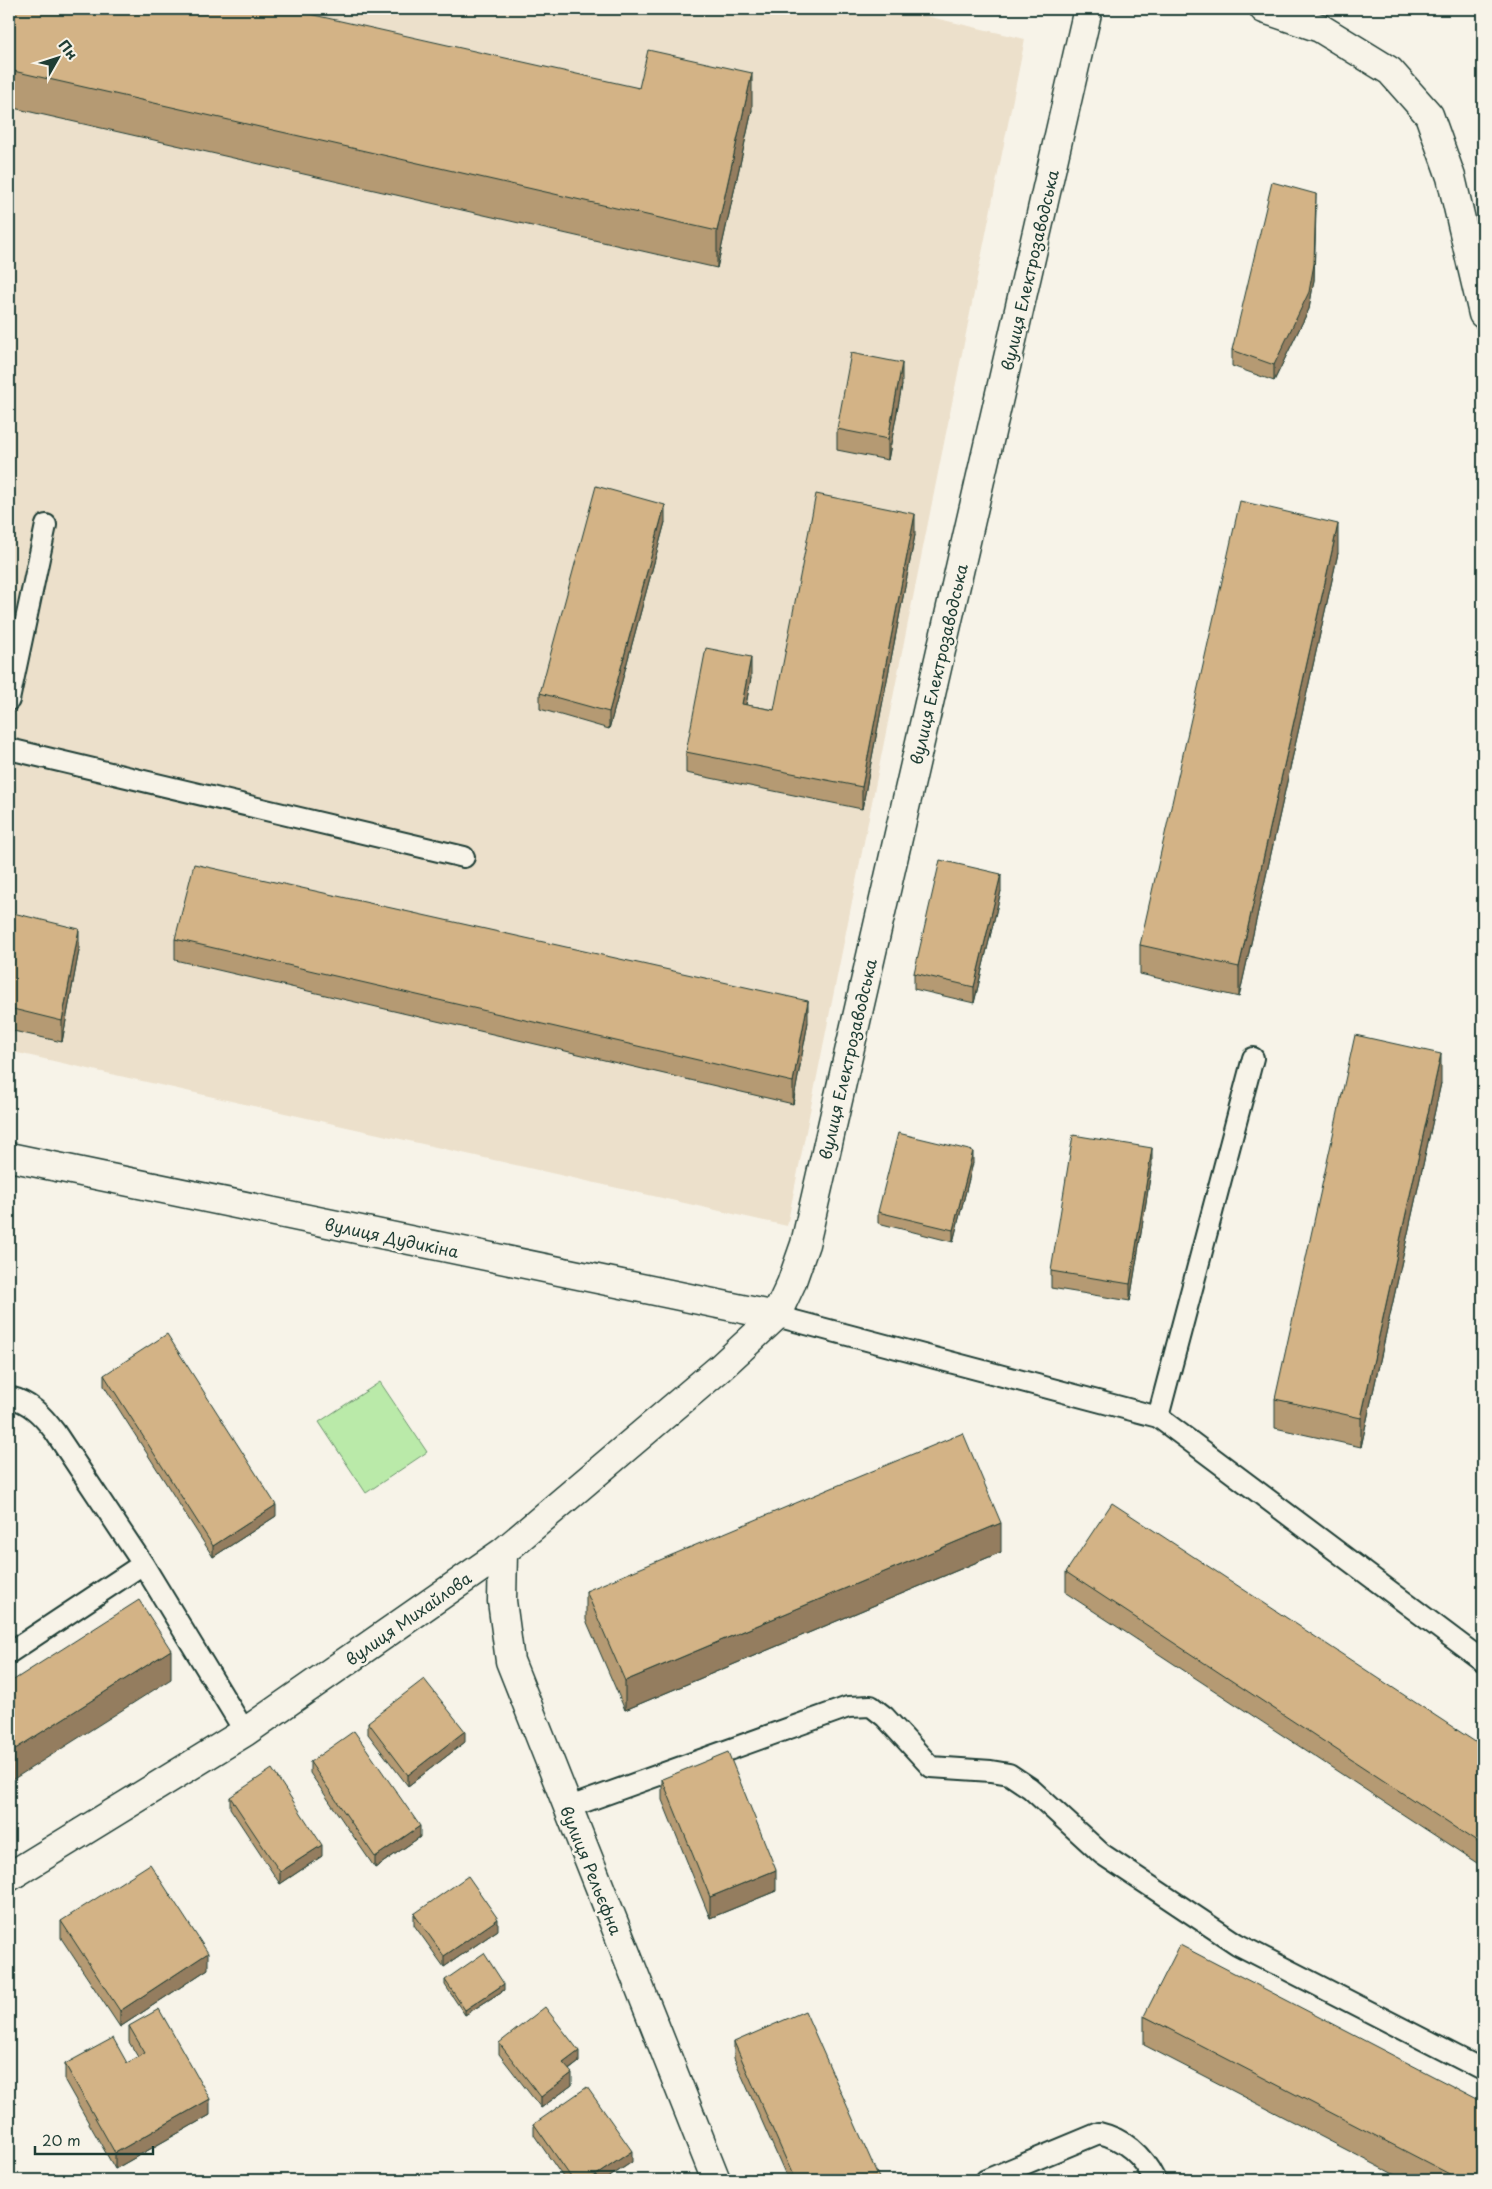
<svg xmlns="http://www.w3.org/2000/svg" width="1492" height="2189" viewBox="0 0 1492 2189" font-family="'Playpen Sans',sans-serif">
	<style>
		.built { fill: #ece0cb }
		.green { fill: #baeaa9; stroke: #6c946e }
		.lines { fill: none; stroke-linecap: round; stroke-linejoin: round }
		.service-casing { stroke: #1f3d34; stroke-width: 24 }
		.minor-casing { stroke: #1f3d34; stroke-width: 31 }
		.tertiary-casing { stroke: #1f3d34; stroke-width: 31 }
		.service { stroke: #f7f3e8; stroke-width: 20 }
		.minor { stroke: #f7f3e8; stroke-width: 28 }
		.tertiary { stroke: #f7f3e8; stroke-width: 28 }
		.wall { fill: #b59a73; stroke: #1f3d34 }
		.shaded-wall { fill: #947d5e; stroke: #1f3d34 }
		.building { fill: #d3b386; stroke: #1f3d34 }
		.labels { text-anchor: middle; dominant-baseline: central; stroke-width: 5; stroke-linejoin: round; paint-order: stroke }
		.street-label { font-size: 16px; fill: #1f3d34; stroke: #f7f3e8 }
	</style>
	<rect width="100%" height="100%" fill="#f7f3e8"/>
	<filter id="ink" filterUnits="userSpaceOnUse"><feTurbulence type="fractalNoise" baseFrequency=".02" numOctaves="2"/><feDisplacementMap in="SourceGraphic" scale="10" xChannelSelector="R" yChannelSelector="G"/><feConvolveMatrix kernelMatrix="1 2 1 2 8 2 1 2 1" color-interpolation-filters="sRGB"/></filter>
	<g filter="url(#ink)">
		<!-- built -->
		<path class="built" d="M9 9H896L1025 39 787 1226 9 1051Z"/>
		<!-- green -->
		<path class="green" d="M380 1382 427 1452 366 1493 319 1422Z"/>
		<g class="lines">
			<!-- service casing -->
			<g class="service-casing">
				<path id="service" d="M9 700 46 525
					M9 749 464 857
					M776 1316 1158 1417 1483 1661
					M9 1397C30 1402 42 1415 55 1432L143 1564 245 1732
					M1158 1417 1253 1058
					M9 1653 143 1564
					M567 1808 848 1707 871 1706 885 1717 931 1767 991 1771 1009 1774 1030 1788 1102 1854 1237 1944 1483 2070
					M986 2180 1099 2133C1125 2139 1143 2156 1155 2180"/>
			</g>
			<!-- minor casing -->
			<g class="minor-casing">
				<path id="minor" d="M9 1157 776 1316
					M503 1552 502 1601 510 1661 716 2180
					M9 1877 245 1732 503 1552 720 1368 776 1316 791 1284 805 1244 1088 9"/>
			</g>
			<!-- tertiary casing -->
			<g class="tertiary-casing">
				<path id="tertiary" d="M1264 9 1320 28 1390 71 1429 115 1451 177 1483 314"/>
			</g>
			<!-- service -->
			<use href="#service" class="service"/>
			<!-- minor -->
			<use href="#minor" class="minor"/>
			<!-- tertiary -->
			<use href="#tertiary" class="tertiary"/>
		</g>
		<!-- wall -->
		<path class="wall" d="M9 9 639 88 752 110 717 268 9 107Z
			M1316 210 1314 280 1309 309 1274 381 1232 366V350Z
			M902 385 888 460 837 450V429Z
			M665 522 609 729 540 709V693Z
			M915 535 862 809 686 773V752L751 678 746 705 774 710Z
			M1338 553 1239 997 1140 974V945Z
			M1001 891 974 1003 914 989V973Z
			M9 912 79 950 62 1042 9 1030Z
			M175 939 808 1022 793 1104 175 960Z
			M1441 1083 1361 1447 1275 1428V1399Z
			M973 1163 953 1242 878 1223V1212Z
			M1152 1165 1130 1301 1051 1288V1271Z
			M104 1375 276 1516 213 1557 104 1386Z
			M1001 1552 625 1710 586 1620V1591Z
			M1066 1572 1483 1747V1867L1066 1593Z
			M368 1722 465 1742 408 1786 368 1734Z
			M310 1762 420 1837 375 1868 310 1773Z
			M662 1779 776 1891 710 1918 662 1800Z
			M230 1797 322 1856 280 1884 230 1808Z
			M414 1914 498 1930 444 1967 414 1925Z
			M61 1921 208 1969 120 2027 61 1938Z
			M445 1980 504 1990 465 2015 445 1985Z
			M1144 2016 1483 2180H1405L1144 2045Z
			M129 2026 210 2115 115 2169 65 2081V2064L127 2063 138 2057 129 2042Z
			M734 2042 879 2180H788L734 2058Z
			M499 2043 579 2062 569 2070 572 2085 541 2108 499 2054Z
			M534 2124 632 2162 605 2180H565L534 2135Z"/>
		<!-- shaded-wall -->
		<path class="shaded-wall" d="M752 73V110L717 268V231Z
			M1316 194 1314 280 1309 309 1274 381V365Z
			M902 363V385L888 460V439Z
			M665 505V522L609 729V712Z
			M915 514V535L862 809V787Z
			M1338 524V553L1239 997V967Z
			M751 657V678L742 725V704Z
			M1001 874V891L974 1003V987Z
			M79 929V950L62 1042V1021Z
			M808 1001V1022L793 1104V1082Z
			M1441 1054V1083L1361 1447V1418Z
			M1152 1148V1165L1130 1301V1284Z
			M973 1151V1163L953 1242V1230Z
			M276 1505V1516L213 1557V1546Z
			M1001 1523V1552L625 1710V1681Z
			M171 1650V1679L9 1782V1753Z
			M465 1731V1742L408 1786V1775Z
			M420 1826V1837L375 1868V1857Z
			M322 1845V1856L280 1884V1872Z
			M776 1870V1891L710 1918V1897Z
			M498 1919V1930L444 1967V1956Z
			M208 1953V1969L120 2027V2011Z
			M504 1984V1990L465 2015V2010Z
			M579 2051V2062L563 2074V2063Z
			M572 2073V2085L541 2108V2097Z
			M210 2099V2115L115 2169V2153Z
			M632 2151V2162L605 2180H589Z"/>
		<!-- building -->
		<path class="building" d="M9 9H287L639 88 648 50 752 73 717 231 9 70Z
			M1272 182 1316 194 1314 264 1309 292 1274 365 1232 350Z
			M851 353 902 363 888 439 837 429Z
			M596 486 665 505 609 712 540 693Z
			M816 494 915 514 862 787 686 752 706 648 751 657 742 704 774 710Z
			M1240 501 1338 524 1239 967 1140 945Z
			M940 860 1001 874 974 987 914 973Z
			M194 864 808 1001 793 1082 175 939Z
			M9 912 79 929 62 1021 9 1008Z
			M1355 1035 1441 1054 1361 1418 1275 1399Z
			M898 1133 973 1151 953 1230 878 1212Z
			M1073 1135 1152 1148 1130 1284 1051 1271Z
			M167 1334 276 1505 213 1546 104 1375Z
			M963 1433 1001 1523 625 1681 586 1591Z
			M1112 1503 1483 1747V1846L1066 1572Z
			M139 1600 171 1650 9 1753V1683Z
			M424 1679 465 1731 408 1775 368 1722Z
			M354 1731 420 1826 375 1857 310 1762Z
			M728 1752 776 1870 710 1897 662 1779Z
			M272 1769 322 1845 280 1872 230 1797Z
			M150 1864 208 1953 120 2011 61 1921Z
			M468 1876 498 1919 444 1956 414 1914Z
			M1180 1945 1483 2102V2180H1461L1144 2016Z
			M484 1953 504 1984 465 2010 445 1980Z
			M545 2007 579 2051 563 2063 572 2073 541 2097 499 2043Z
			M159 2009 210 2099 115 2153 65 2064 113 2038 127 2063 145 2053 129 2026Z
			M805 2011 879 2178 873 2180H795L734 2042Z
			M587 2087 632 2151 589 2180H573L534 2124Z
			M403 2174 407 2180H394Z"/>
	</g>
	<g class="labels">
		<!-- street labels -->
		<g class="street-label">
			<text transform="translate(1029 270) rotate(-77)">вулиця Електрозаводська</text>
			<text transform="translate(938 664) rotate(-77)">вулиця Електрозаводська</text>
			<text transform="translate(847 1059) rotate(-77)">вулиця Електрозаводська</text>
			<text transform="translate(392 1237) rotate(12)">вулиця Дудикіна</text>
			<text transform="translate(408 1618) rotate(-35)">вулиця Михайлова</text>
			<text transform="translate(592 1870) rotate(68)">вулиця Рельєфна</text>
		</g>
	</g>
	<!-- margin -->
	<rect width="1492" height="2189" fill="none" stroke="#f7f3e8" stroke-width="30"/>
	<rect x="15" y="15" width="1462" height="2159" fill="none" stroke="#1f3d34" stroke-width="2" filter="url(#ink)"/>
	<!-- north arrow -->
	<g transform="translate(58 58) rotate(51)" stroke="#f7f3e8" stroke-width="4" paint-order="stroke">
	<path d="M0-4L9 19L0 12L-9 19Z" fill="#1f3d34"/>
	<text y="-8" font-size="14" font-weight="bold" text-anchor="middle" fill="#1f3d34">Пн</text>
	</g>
	<!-- scale -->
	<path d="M35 2146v8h118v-8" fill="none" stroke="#1f3d34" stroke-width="2.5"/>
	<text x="42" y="2146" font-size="15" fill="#1f3d34" stroke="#f7f3e8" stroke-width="4" paint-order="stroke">20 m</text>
</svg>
